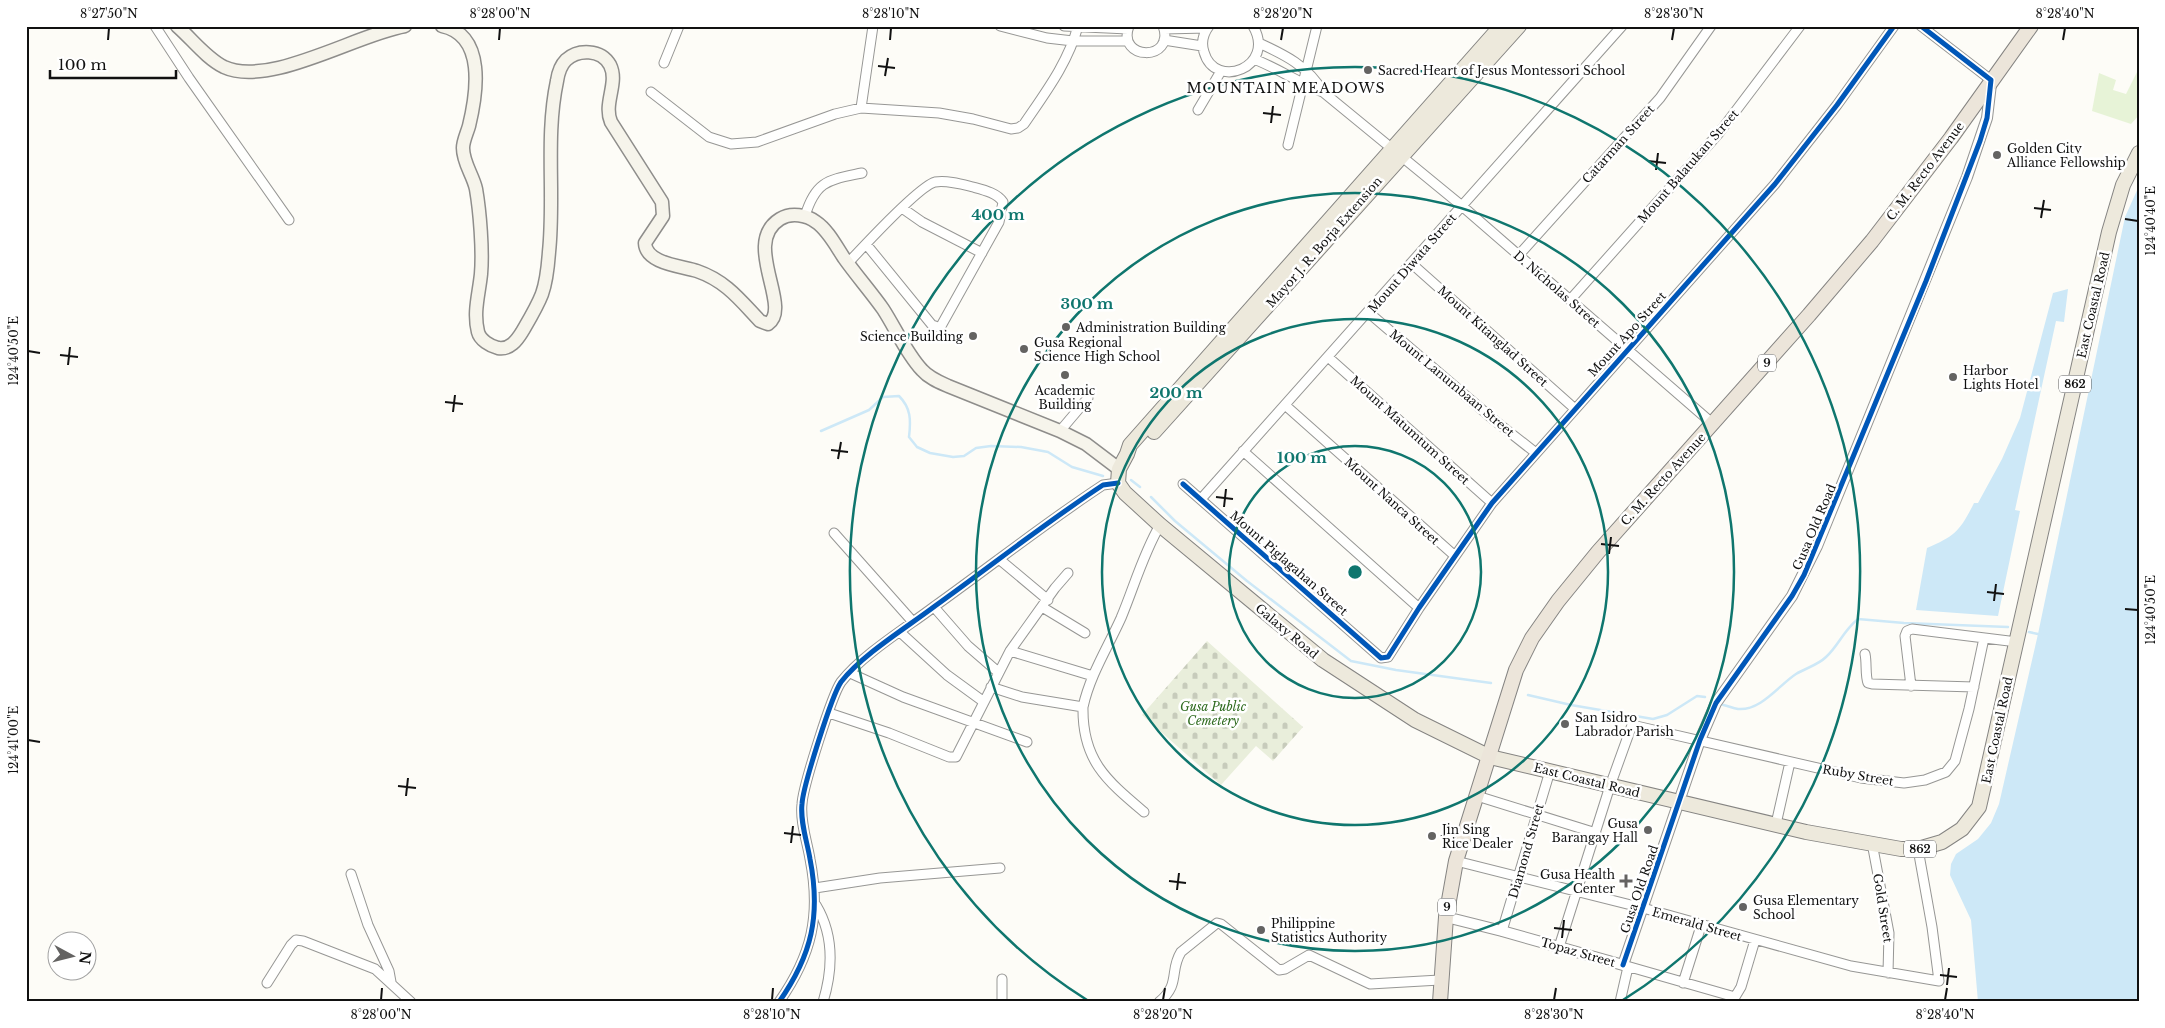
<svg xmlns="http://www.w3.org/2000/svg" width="2165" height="1028" viewBox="0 0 2165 1028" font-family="'Libre Baskerville',serif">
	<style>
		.grass { fill: #e7f3d7 }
		.cemetery { fill: url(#cemetery-stones) }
		.water { fill: #cde8f7 }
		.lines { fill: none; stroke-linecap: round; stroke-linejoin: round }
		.stream { stroke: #cde8f7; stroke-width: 2.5 }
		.minor-casing { stroke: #979795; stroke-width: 11 }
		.tertiary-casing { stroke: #979795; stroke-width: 12 }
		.secondary-casing { stroke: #8e8d8b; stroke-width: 15 }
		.primary-casing { stroke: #858482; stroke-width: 16 }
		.trunk-casing { stroke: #858482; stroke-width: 16 }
		.minor { stroke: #fffffe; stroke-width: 9 }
		.tertiary { stroke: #fffffe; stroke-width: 10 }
		.secondary { stroke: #f6f4eb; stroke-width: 12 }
		.primary { stroke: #ede9dc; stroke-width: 14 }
		.trunk { stroke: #ece5da; stroke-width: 14 }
		.cycleway-casing { stroke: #fff; stroke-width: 8 }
		.cycleway { stroke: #0057b8; stroke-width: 5 }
		.ticks { fill: none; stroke: #111; stroke-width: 2 }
		.ring { fill: none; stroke: #0f766e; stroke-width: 2.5 }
		.poi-dot { fill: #646362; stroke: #fff; stroke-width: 2 }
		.labels { text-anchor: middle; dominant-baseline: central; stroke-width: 5; stroke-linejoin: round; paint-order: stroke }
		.shield { fill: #fff; stroke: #585858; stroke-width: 1 }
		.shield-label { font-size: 11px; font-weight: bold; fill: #111 }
		.poi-label { font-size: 12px; fill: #111; stroke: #fff; text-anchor: start }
		.street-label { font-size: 12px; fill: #111; stroke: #fff }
		.park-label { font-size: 12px; font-style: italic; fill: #2f6b1f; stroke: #fff }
		.neighbourhood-label { font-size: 14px; letter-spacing: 1px; fill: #111; stroke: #fff }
		.centre { fill: #0f766e; stroke: #fff; stroke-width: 2.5 }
		.ring-label { font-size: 15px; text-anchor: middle; font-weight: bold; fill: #0f766e; stroke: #fff; stroke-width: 5; stroke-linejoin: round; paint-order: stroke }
		.neatline { fill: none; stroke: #111; stroke-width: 2 }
		.ticks-label { font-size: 12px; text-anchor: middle; fill: #111 }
	</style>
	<defs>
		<pattern id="cemetery-stones" width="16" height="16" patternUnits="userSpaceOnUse" patternTransform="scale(1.25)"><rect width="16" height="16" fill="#e9eedb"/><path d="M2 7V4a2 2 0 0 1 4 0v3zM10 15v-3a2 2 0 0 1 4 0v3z" fill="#c7cbbb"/></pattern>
	</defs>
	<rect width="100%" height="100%" fill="#fdfcf7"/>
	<!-- grass -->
	<path class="grass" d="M2139 68V115L2131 124 2092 111 2099 73 2116 80 2113 90 2126 94Z"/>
	<!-- cemetery -->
	<path class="cemetery" d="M1207 641 1303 727 1273 761 1256 746 1221 785 1142 715Z"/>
	<!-- water -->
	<path class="water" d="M2139 186V1002H1978L1971 920 1950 875 1951 864 1956 854 1978 839 1991 823 1999 804 2038 634 2125 217Z
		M2068 289 2064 322 2056 321 2015 510 2020 511 1998 616 1916 610 1927 548C1955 536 1960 531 1974 503H1978L2002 459 2020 418 2053 293Z"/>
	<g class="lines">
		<!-- stream -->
		<path class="stream" d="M821 431 869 410 883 397 899 396C911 408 911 420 909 437L917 447 930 453 953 457 964 456 976 448 991 446 1021 447 1048 452 1072 467 1103 476
			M1131 480 1140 487
			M1151 497 1175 521 1247 581 1351 661 1396 670 1491 683
			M2029 632 2038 634
			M1528 695 1571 705 1653 719 1667 715 1697 696 1705 697
			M1719 704C1726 705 1732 708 1738 709 1761 711 1779 685 1796 674 1806 668 1818 665 1826 657 1839 645 1843 631 1858 619L1904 623 2008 627"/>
		<!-- minor casing -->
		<g class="minor-casing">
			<path id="minor" d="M155 26 189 78 289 220
				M1000 26 1047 38 1073 41H1128
				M1064 26 1128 29
				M1129 26C1116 61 1176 62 1163 26
				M1209 26C1203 34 1201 43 1204 52 1215 91 1277 67 1253 26
				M1921 26 1991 80
				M1164 29 1207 28
				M1164 40 1202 46
				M1259 43C1285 55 1308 66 1323 92
				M1254 59C1279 69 1299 83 1323 92L1462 206 1713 424
				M664 63 679 26
				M651 92 709 137 731 144 757 142 835 114 861 108 939 113 973 119 1011 129 1018 128 1024 124C1045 93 1068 63 1078 26
				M861 108 873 26
				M1198 110 1221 71
				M1288 145 1317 26
				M902 208 922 222 982 253
				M805 216C816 180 829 180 862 173
				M1518 256 1660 98 1711 26
				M848 263C862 248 919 186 935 182 947 180 961 184 973 187 984 190 997 193 1003 202L999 222 941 326 938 327 932 325 866 244
				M1411 263 1574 408
				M1570 300 1719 133 1800 26
				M1368 312 1494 420 1536 453
				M1328 357 1492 503
				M1285 405 1455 556
				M1060 431 1088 398
				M1243 451 1419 608
				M1183 484 1381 658 1388 657 1419 608 1492 503 1775 184 1837 105 1894 26
				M1201 499 1622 26
				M834 533 913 622
				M999 559 1048 600
				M934 607 968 646 998 672
				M1042 607 1085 633
				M900 632 947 675 984 702
				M1010 651 1093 676
				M1865 654C1867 663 1865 675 1868 683L1872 684 1974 687
				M850 673 903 697 1027 742
				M1911 686 1905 636 1907 631 1912 629 2017 642
				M991 687 1022 697 1083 707C1090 675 1108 647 1121 618 1134 587 1143 554 1160 525
				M1083 707C1082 760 1106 780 1144 812
				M829 713 889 733 949 757H956L1010 651 1055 588 1068 573
				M1477 796 1596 833
				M1776 824 1790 762
				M1872 843 1889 933 1888 973
				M1456 861 1643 908 1851 966 1939 981 1932 927 1918 849
				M351 874 368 925 389 971 391 982
				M815 888 880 878 1000 868
				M816 905C834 935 833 969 823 1002
				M1502 931 1550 771
				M1559 947 1610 786 1632 725 1861 778 1904 783 1925 780 1946 772 1955 761 1969 709 1984 638
				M1623 965 1735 997 1741 987 1755 940
				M1002 979V1002
				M267 983 291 945 296 940 303 941 375 969 411 1002
				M1683 983 1701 926
				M779 1002C812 955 821 915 810 859 807 841 800 822 802 804 803 786 832 695 841 682 863 654 906 628 935 606 991 566 1045 523 1103 485L1118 483
				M1159 1002C1181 984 1169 971 1181 952L1217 923 1221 924 1279 970 1285 969 1309 955 1370 984 1440 980
				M1620 1002 1628 967"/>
		</g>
		<!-- tertiary casing -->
		<g class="tertiary-casing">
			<path id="tertiary" d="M1446 917 1502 931 1623 965 1700 740 1716 703 1792 596 1817 546 1967 177 1987 118 1991 84"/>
		</g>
		<!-- secondary casing -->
		<g class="secondary-casing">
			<path id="secondary" d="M177 26C192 39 206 58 224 67 269 88 357 34 405 26
				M442 26C486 35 477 93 469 126 467 133 463 141 463 148 463 163 473 175 476 189 480 212 483 251 481 274 479 294 473 312 478 332 480 340 490 346 498 348 510 350 517 340 522 332 529 320 537 307 542 294 547 280 548 266 549 252 555 195 545 137 557 81 558 74 560 66 566 60 578 49 601 49 610 65 619 83 603 103 611 122L662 202 663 216 645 243C646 264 682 266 697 271 726 281 740 300 760 321L768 324C793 307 741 243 780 219 791 212 807 215 816 222 828 230 836 246 844 258 856 275 871 292 883 309 896 329 906 353 922 370 929 378 939 382 948 386L1060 431 1086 444 1119 469"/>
		</g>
		<!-- primary casing -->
		<g class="primary-casing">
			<path id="primary" d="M1501 26 1130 445 1127 454 1119 469 1118 483 1125 493 1160 525 1323 660 1415 720 1490 757 1806 832 1901 849H1918L1942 842 1962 829 1979 807 2109 232 2123 185 2139 153
				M1154 432 1519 26"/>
		</g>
		<!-- trunk casing -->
		<g class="trunk-casing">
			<path id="trunk" d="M1440 1002 1446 917 1456 861 1516 670 1532 638 1558 601 1598 552 1809 315 1872 241 1951 138 2031 26"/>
		</g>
		<!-- minor -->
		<use href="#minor" class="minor"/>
		<!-- tertiary -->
		<use href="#tertiary" class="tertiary"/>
		<!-- secondary -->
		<use href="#secondary" class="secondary"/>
		<!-- primary -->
		<use href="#primary" class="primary"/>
		<!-- trunk -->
		<use href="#trunk" class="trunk"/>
		<!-- cycleway casing -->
		<g class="cycleway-casing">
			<path id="cycleway" d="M1183 484 1381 658 1388 657 1419 608 1492 503 1775 184 1837 105 1894 26
				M1623 965 1700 740 1716 703 1792 596 1804 575 1926 281 1980 141 1987 118 1991 80 1921 26
				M779 1002C812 955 821 915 810 859 807 841 800 822 802 804 803 786 832 695 841 682 863 654 906 628 935 606 991 566 1045 523 1103 485L1118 483"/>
		</g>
		<!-- cycleway -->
		<use href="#cycleway" class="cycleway"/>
	</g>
	<!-- ticks -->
	<path class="ticks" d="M108 40 109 28M499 40 500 28M890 40 891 28M1281 40 1283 28M1672 40 1674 28M2063 40 2065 28M878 66 895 68M885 76 888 58M1263 113 1281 115M1271 123 1273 106M1648 161 1666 163M1656 170 1658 153M2034 208 2051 210M2041 218 2044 200M2125 219 2138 221M28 351 40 353M60 355 78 357M68 365 70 347M445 402 463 404M453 412 455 395M831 450 848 452M838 459 841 442M1216 497 1233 499M1224 507 1226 489M1601 544 1619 546M1609 554 1611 537M1987 592 2004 594M1994 601 1996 584M2125 609 2138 610M28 740 40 742M398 786 416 788M406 796 408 778M784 833 801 835M791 843 793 826M1169 881 1186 883M1177 890 1179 873M1554 928 1572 930M1562 938 1564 920M1940 975 1957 977M1947 985 1949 968M381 1000 382 988M772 1000 773 988M1163 1000 1165 988M1554 1000 1556 988M1945 1000 1947 988"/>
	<!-- distance rings -->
	<g class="ring">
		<circle cx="1355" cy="572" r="126"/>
		<circle cx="1355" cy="572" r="253"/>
		<circle cx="1355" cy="572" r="379"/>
		<path d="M1087 1000A505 505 0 1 1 1623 1000"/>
	</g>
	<!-- markers -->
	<g class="poi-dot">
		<circle cx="1368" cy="70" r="5"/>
		<circle cx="1997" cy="155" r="5"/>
		<circle cx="1066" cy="327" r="5"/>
		<circle cx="973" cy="336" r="5"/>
		<circle cx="1024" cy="349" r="5"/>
		<circle cx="1065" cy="375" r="5"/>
		<circle cx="1953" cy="377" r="5"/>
		<circle cx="1565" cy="724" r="5"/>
		<circle cx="1648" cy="830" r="5"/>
		<circle cx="1432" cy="836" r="5"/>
		<path d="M1623.5 873.5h5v5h5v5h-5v5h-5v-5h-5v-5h5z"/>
		<circle cx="1743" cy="907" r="5"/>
		<circle cx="1261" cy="930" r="5"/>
	</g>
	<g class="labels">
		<!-- shield labels -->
		<g class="shield">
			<rect x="1758" y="354.5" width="18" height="17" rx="4"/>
			<rect x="2059" y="375.5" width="32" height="17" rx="4"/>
			<rect x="1904" y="840.5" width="32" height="17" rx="4"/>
			<rect x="1438" y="898.5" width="18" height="17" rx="4"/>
		</g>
		<g class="shield-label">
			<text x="1767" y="363">9</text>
			<text x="2075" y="384">862</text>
			<text x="1920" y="849">862</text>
			<text x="1447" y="907">9</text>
		</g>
		<!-- poi labels -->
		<g class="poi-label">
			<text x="1378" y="70">Sacred Heart of Jesus Montessori School</text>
			<text x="2007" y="148">Golden City<tspan x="2007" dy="14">Alliance Fellowship</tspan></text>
			<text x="1076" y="327">Administration Building</text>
			<text x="963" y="336" text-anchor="end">Science Building</text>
			<text x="1034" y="342">Gusa Regional<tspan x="1034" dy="14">Science High School</tspan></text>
			<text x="1963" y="370">Harbor<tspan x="1963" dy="14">Lights Hotel</tspan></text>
			<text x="1065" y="390" text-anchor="middle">Academic<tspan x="1065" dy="14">Building</tspan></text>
			<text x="1575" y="717">San Isidro<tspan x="1575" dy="14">Labrador Parish</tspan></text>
			<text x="1638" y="823" text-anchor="end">Gusa<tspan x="1638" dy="14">Barangay Hall</tspan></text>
			<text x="1442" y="829">Jin Sing<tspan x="1442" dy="14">Rice Dealer</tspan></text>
			<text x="1615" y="874" text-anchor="end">Gusa Health<tspan x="1615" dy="14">Center</tspan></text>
			<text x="1753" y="900">Gusa Elementary<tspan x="1753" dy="14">School</tspan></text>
			<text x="1271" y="923">Philippine<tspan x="1271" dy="14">Statistics Authority</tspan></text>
		</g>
		<!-- street labels -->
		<g class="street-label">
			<text transform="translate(1618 144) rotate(-48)">Catarman Street</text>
			<text transform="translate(1688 166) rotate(-49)">Mount Balatukan Street</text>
			<text transform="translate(1925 171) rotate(-53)">C. M. Recto Avenue</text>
			<text transform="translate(1324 242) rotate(-49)">Mayor J. R. Borja Extension</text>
			<text transform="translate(1412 263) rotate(-49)">Mount Diwata Street</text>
			<text transform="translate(1557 289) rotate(41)">D. Nicholas Street</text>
			<text transform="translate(2093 305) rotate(-77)">East Coastal Road</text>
			<text transform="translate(1627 334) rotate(-48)">Mount Apo Street</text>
			<text transform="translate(1493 336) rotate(42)">Mount Kitanglad Street</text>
			<text transform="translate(1452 383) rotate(40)">Mount Lanumbaan Street</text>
			<text transform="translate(1410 430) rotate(42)">Mount Matumtum Street</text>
			<text transform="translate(1663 479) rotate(-48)">C. M. Recto Avenue</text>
			<text transform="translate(1392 501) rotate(42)">Mount Nanca Street</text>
			<text transform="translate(1814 527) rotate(-67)">Gusa Old Road</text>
			<text transform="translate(1289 563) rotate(41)">Mount Piglagahan Street</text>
			<text transform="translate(1287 631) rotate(40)">Galaxy Road</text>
			<text transform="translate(1997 730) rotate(-78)">East Coastal Road</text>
			<text transform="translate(1858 775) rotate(10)">Ruby Street</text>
			<text transform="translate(1587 780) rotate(14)">East Coastal Road</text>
			<text transform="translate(1526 851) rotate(-74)">Diamond Street</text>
			<text transform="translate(1639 889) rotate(-71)">Gusa Old Road</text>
			<text transform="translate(1883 908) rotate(81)">Gold Street</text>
			<text transform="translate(1697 924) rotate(16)">Emerald Street</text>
			<text transform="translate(1578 952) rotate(16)">Topaz Street</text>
		</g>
		<!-- park labels -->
		<g class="park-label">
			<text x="1213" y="706">Gusa Public<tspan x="1213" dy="14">Cemetery</tspan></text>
		</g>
		<!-- neighbourhood labels -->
		<g class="neighbourhood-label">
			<text x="1286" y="88">MOUNTAIN MEADOWS</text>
		</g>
	</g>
	<circle cx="1355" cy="572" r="8" class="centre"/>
	<g class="ring-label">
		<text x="998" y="220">400 m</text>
		<text x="1087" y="309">300 m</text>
		<text x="1176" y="398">200 m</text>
		<text x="1302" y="463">100 m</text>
	</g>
	<!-- border -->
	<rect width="2165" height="1028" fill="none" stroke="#ffffff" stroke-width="55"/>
	<!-- north arrow -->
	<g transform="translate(72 956) rotate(97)"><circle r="24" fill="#ffffff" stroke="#a0a0a0"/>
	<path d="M0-4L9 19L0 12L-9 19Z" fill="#646362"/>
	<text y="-8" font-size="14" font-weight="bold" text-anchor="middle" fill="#111111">N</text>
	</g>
	<!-- scale -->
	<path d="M50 70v8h126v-8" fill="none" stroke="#111111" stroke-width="2.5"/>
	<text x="58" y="70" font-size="15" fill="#111111" stroke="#ffffff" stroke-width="4" paint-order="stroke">100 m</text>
	<rect x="28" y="28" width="2110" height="972" class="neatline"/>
	<g class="ticks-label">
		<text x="109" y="18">8°27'50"N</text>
		<text x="500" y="18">8°28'00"N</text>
		<text x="891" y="18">8°28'10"N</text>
		<text x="1283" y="18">8°28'20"N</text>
		<text x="1674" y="18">8°28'30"N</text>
		<text x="2065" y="18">8°28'40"N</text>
		<text transform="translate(2151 221) rotate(-90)" y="4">124°40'40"E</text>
		<text transform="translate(14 351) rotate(-90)" y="4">124°40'50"E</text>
		<text transform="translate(2151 610) rotate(-90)" y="4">124°40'50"E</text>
		<text transform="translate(14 740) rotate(-90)" y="4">124°41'00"E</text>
		<text x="381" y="1019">8°28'00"N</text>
		<text x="772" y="1019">8°28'10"N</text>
		<text x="1163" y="1019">8°28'20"N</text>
		<text x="1554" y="1019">8°28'30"N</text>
		<text x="1945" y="1019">8°28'40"N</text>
	</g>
</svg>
